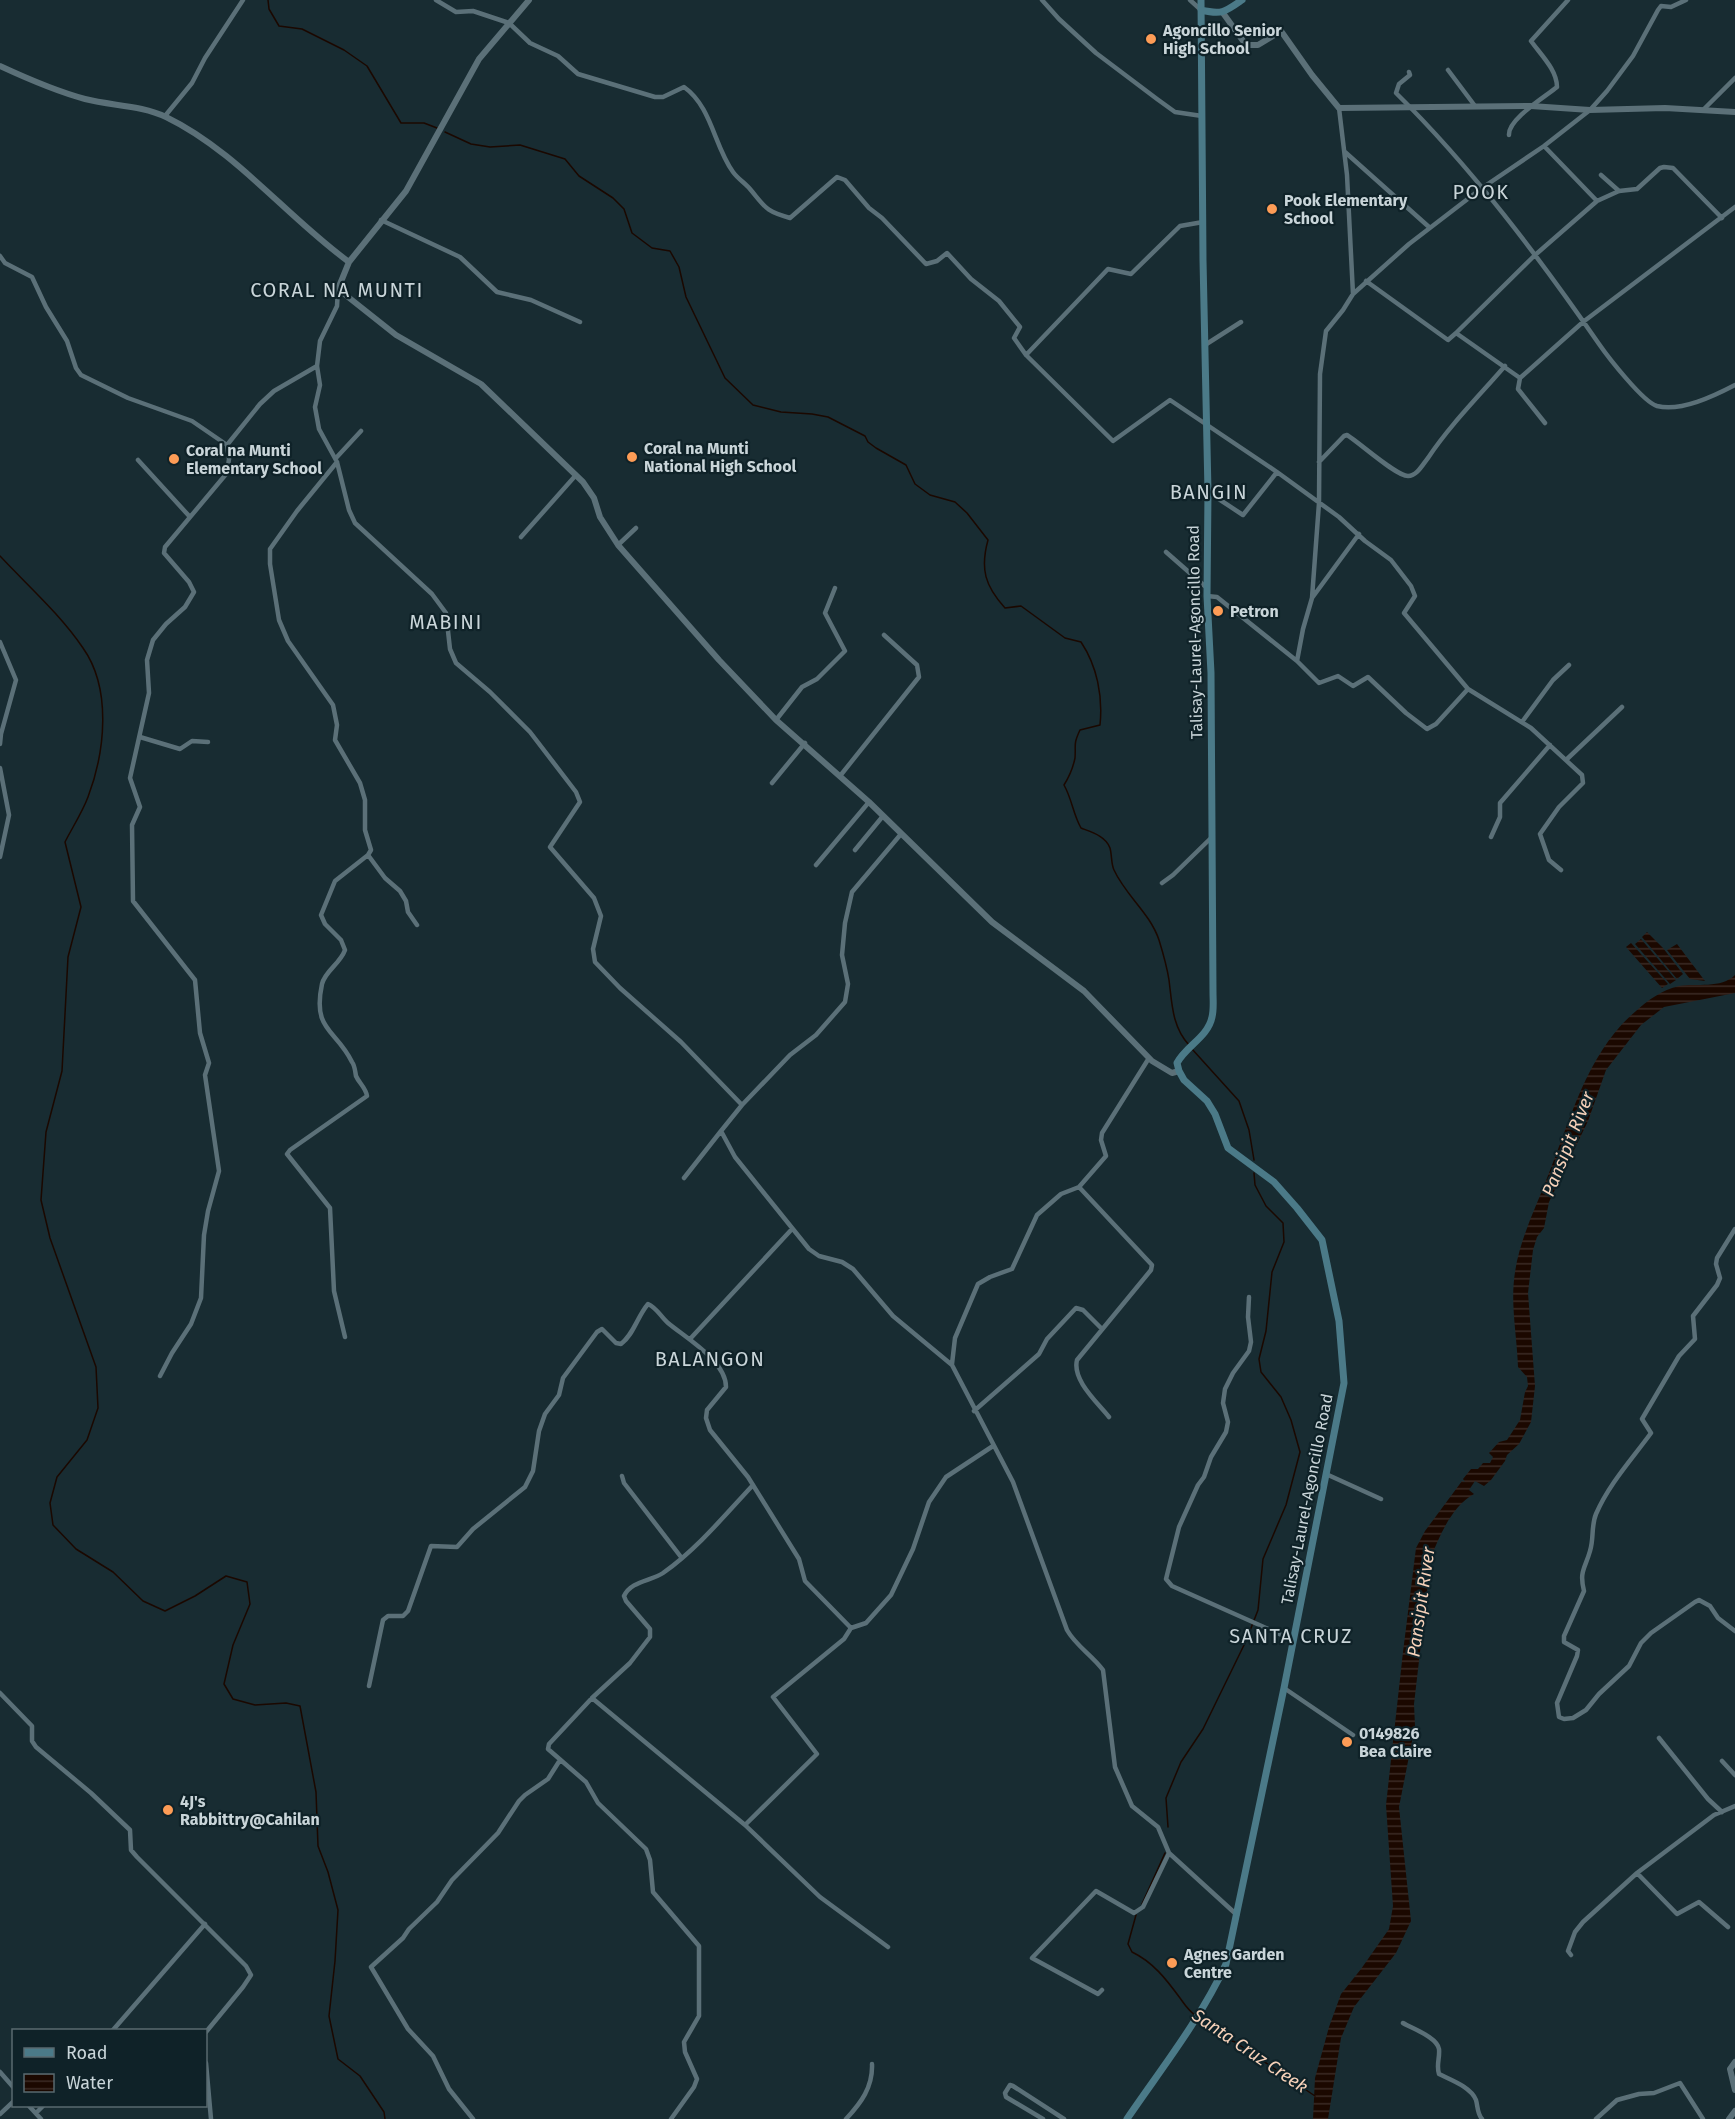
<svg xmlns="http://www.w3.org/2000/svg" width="1735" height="2119" viewBox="0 0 1735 2119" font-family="'Fira Sans',sans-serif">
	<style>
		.water { fill: url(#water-rules) }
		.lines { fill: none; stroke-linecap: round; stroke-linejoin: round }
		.stream { stroke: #1b0800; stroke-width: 1.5 }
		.minor { stroke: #5b7078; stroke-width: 4.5 }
		.tertiary { stroke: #5b7078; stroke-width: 6 }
		.secondary { stroke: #4b7a88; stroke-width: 7 }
		.poi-dot { fill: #fd9c56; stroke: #0f2228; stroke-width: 2 }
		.labels { text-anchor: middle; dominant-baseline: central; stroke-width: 4.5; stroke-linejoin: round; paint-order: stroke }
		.poi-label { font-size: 16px; font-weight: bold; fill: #c9d5d9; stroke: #0f2228; text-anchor: start }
		.street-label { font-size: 16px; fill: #c9d5d9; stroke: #0f2228 }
		.water-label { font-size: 18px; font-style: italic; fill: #f6d1b9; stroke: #0f2228 }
		.quarter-label { font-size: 20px; letter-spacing: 1.5px; fill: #c9d5d9; stroke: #0f2228 }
	</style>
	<defs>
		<pattern id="water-rules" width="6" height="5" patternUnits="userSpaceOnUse" patternTransform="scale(1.5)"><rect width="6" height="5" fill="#1b0800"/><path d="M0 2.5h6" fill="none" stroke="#3b2b25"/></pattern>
	</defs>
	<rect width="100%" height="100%" fill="#182c32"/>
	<!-- water -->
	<path class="water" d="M1647 932 1663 948 1683 974 1677 979 1642 937Z
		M1641 939 1676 980 1670 984 1635 944Z
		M1631 943 1668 984 1662 988 1626 947Z
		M1677 944 1705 981 1690 979 1667 950Z
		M1735 975V993L1664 1007 1641 1025 1606 1070 1588 1121 1549 1202 1544 1228 1537 1237 1533 1250 1528 1293 1535 1386 1531 1422 1519 1444 1507 1455 1505 1461 1491 1480 1484 1486 1475 1481 1469 1490 1474 1494C1452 1506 1440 1535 1431 1557L1414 1704 1415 1726 1399 1807 1411 1921 1396 1953 1354 2007 1341 2038 1328 2119H1313L1315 2078 1329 2027 1341 1994 1361 1969 1389 1929 1393 1906 1386 1805 1403 1652 1416 1548 1425 1531 1462 1481 1465 1482 1463 1479 1471 1469H1478L1483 1463H1490L1493 1457 1489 1453 1499 1442 1507 1440 1520 1420 1525 1392 1528 1386 1527 1377 1518 1367C1517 1335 1510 1304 1515 1272 1520 1238 1537 1205 1549 1173 1571 1118 1588 1051 1636 1011 1648 1000 1662 990 1679 986 1696 983 1721 989 1735 975Z"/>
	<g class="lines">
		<!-- stream -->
		<path class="stream" d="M268 0 269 9 279 26 302 29 344 50 367 66 401 123H424L437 128
			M445 132 471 144 490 147 520 145 565 159 579 176 613 198 624 209 632 233 652 248 670 251 679 267 686 297 725 378 753 405 781 412 812 414 828 417 865 436 868 442 876 448 906 465 915 484 930 495 955 502 967 513 988 540C980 569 985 586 1005 608L1021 606 1065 638 1081 642C1097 666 1103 696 1100 725L1080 730C1073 745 1076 744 1075 758 1073 768 1069 777 1064 785 1072 799 1073 814 1081 828 1091 832 1106 836 1110 848 1112 855 1111 864 1114 870 1126 896 1150 913 1159 940 1163 953 1167 967 1169 980 1172 1003 1172 1027 1189 1045
			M0 556C28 586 60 614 83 648 112 689 105 752 88 797 82 813 72 828 65 842L81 907 68 957 62 1071 46 1132 41 1200 50 1238 96 1367 98 1408 87 1440 57 1477 50 1503 53 1525 76 1549 113 1572 143 1601 165 1611 195 1596 226 1576 247 1582 250 1604 233 1645 224 1684 233 1699 255 1705 286 1703 300 1706 316 1792 318 1846 328 1872 338 1910 335 1961 329 2016 338 2059 360 2076 384 2112 385 2119
			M1192 1049 1239 1101 1249 1130 1254 1160
			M1168 1827 1166 1798 1181 1762 1203 1729 1246 1641 1258 1610 1263 1559 1286 1505 1300 1452 1291 1420 1281 1397 1261 1372 1259 1359 1266 1331 1272 1272 1284 1242 1283 1223 1266 1206 1255 1185 1254 1173
			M1142 1904 1165 1853
			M1136 1915 1128 1944 1132 1952C1153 1962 1166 1979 1180 1998 1185 2005 1188 2010 1196 2016
			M1199 2019 1226 2039 1235 2042 1315 2096"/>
		<!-- minor -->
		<path class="minor" d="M436 0 456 12 473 11 509 23 530 43 558 56 578 74 655 97H663L684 87C712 107 714 146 733 172 738 179 745 183 750 189 766 208 765 211 790 218L837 177 845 180 869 208 882 218 926 264 937 261 947 253 971 279 999 301 1020 327 1014 338 1026 355 1113 441 1170 400 1277 472
			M1042 0 1059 19 1096 53 1157 99 1175 112 1202 116
			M1190 0 1201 10
			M1448 70 1475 106
			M1409 72 1410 75 1399 84 1396 93C1472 168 1538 256 1599 344 1608 357 1643 402 1657 406 1681 412 1714 396 1735 385
			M1339 108 1347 175 1353 294
			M1704 109 1735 78
			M165 116 192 83 205 58 243 0
			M1509 135C1508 119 1545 97 1557 87 1557 70 1541 55 1531 41L1568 0
			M1544 146 1597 201
			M1345 152 1429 227
			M1601 175 1619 191
			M381 220 460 257 497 292 531 300 580 322
			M0 256 5 263 32 277 46 307 67 341 76 368 81 375 128 398 192 421 227 445
			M1366 281 1448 340 1456 333 1520 378 1518 389 1545 423
			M338 289 337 306 320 341 317 366 320 385 315 407 319 429 337 462 349 510 355 523 432 594 446 613 450 649 456 663 490 692 530 732 576 792 580 802 550 847 594 898 601 916 593 949 595 962 620 988 681 1042 742 1105
			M1456 333 1534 256 1597 201 1619 191 1637 189 1660 168 1664 167 1673 168 1722 218
			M1205 345 1241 322
			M1026 355 1108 269 1131 274 1180 226 1203 222
			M1520 378 1583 322 1735 207
			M336 458 361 431
			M138 460 190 517
			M337 462 297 511 270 549V564L279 620 288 641 333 705 337 725 335 740 360 783 365 800V830L371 850 368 855 385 878 400 891 406 901 408 912 417 925
			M1319 462 1344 436 1347 435C1360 443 1396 476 1408 476 1417 476 1423 464 1428 458 1450 425 1479 396 1505 366
			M521 537 576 475
			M618 545 636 528
			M1166 552 1207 588
			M1207 596 1217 597 1297 661 1319 683 1338 676 1353 686 1368 677 1406 713 1427 729 1436 724 1468 689 1404 613 1415 596 1411 586 1391 560 1365 541 1339 517 1277 472 1243 515 1208 492
			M1312 598 1359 534
			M0 642 16 680 1 734 0 744
			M1297 661 1303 629 1312 598 1319 503 1320 374 1326 331 1343 310 1353 294 1409 244 1482 188 1544 146 1590 110 1607 91 1633 56 1658 10 1661 6 1671 7 1686 0
			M1468 689 1531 728 1582 775 1583 783 1559 807 1540 834 1549 860 1561 870
			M776 720 802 687 817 679 845 651 825 613 835 588
			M1522 722 1553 680 1569 665
			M140 737 180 749 192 741 208 742
			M1566 760 1622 707
			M0 768 9 815 0 857
			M840 776 919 677 917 665 884 635
			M772 783 805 743
			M901 834 852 892 845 923 842 955 848 984 845 1002 816 1035 790 1055 742 1105 721 1131 735 1157 809 1249 819 1256 842 1262 853 1269 893 1316 952 1365 1013 1482 1067 1630C1076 1646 1092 1655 1103 1670L1115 1767 1132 1806 1158 1827 1169 1853 1237 1915
			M1491 837 1500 817V803L1550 745
			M855 850 883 816
			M816 865 869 802
			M1162 883 1173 875 1211 838
			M684 1178 721 1131
			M1079 1187 1152 1265 1151 1270 1077 1360C1072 1380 1097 1402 1109 1417
			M1735 1229 1717 1258 1716 1264 1720 1278 1717 1285 1693 1316 1695 1339 1679 1356 1642 1419 1651 1433C1632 1459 1609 1484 1596 1514 1591 1526 1594 1539 1590 1551 1585 1569 1579 1571 1584 1591L1564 1636V1642L1578 1650 1577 1656 1557 1703 1559 1717 1564 1719 1573 1718 1586 1710 1599 1694 1629 1666 1641 1643 1651 1633 1695 1602 1699 1600 1710 1606 1718 1618 1735 1631
			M1249 1297 1248 1317 1251 1342 1249 1351 1233 1373 1225 1389 1223 1403 1228 1422 1226 1432 1211 1457 1204 1477 1198 1485 1179 1527 1166 1579 1172 1586 1293 1640
			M345 1337 334 1291 330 1208 287 1154 290 1150 367 1096C366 1088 359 1083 356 1076 355 1071 355 1066 352 1062 336 1029 312 1031 322 984 325 971 340 964 345 950L341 940 325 924 321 915 335 881 368 855
			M690 1339 792 1229
			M952 1364 955 1338 978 1284 990 1277 1012 1269 1037 1215 1061 1194 1079 1187 1106 1156 1101 1140 1102 1133 1149 1058
			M160 1376 172 1353 191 1324 201 1298 204 1235 208 1211 219 1171 205 1075 209 1063 200 1033 195 980 133 901 132 825 140 807 130 778 149 693 147 660 153 640 166 624 185 607 194 592 189 582 164 553 165 547 227 473 229 459 227 445 260 404 274 391 317 366
			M974 1411 1039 1354 1047 1339 1076 1308 1083 1310 1102 1329
			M1326 1474 1381 1499
			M622 1476 624 1483 681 1557
			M851 1628 866 1623 891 1595 913 1549 929 1502 946 1477 993 1446
			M369 1686 383 1620 388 1616H403L408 1611 431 1546 457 1547 473 1529 525 1487 533 1471 539 1431 545 1414 559 1395 563 1378 597 1332 602 1329 616 1343 621 1344C634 1334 637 1317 648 1304 657 1308 661 1317 668 1323 686 1338 726 1361 726 1387L707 1410 706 1418 710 1430 748 1477 799 1559 805 1581 851 1628 844 1639 773 1697 817 1754 745 1825
			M1284 1688 1353 1735
			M0 1693 32 1726V1741L36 1747 91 1793 130 1830 131 1850 137 1857 246 1966 251 1975 243 1987 206 2032
			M592 1698 630 1663 650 1637V1629L626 1601 624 1596C631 1581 651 1581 663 1573 697 1549 725 1515 753 1485
			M1659 1738 1708 1799 1722 1812
			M1722 1761 1735 1775
			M1637 1873 1677 1914 1699 1902 1728 1927
			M1571 1955 1568 1951 1575 1932 1583 1922 1637 1873 1714 1815 1735 1806
			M1102 1990 1098 1994 1032 1958 1096 1891 1134 1913 1143 1907 1169 1853
			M1403 2023C1413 2029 1437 2037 1439 2049 1440 2058 1436 2065 1439 2074 1451 2080 1471 2087 1476 2100 1478 2107 1477 2113 1482 2119
			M113 2030 205 1924
			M206 2063 211 2119
			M0 2072 14 2088
			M29 2106 41 2119
			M36 2113 43 2106
			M0 2114 14 2101
			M473 2119 449 2089 433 2056 408 2029 371 1967 403 1938 409 1929 437 1902 452 1880 498 1833 519 1801 525 1795 548 1779 560 1760
			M671 2119 694 2087 697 2079 685 2052 684 2042 699 2016V1946L653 1892 650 1860 646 1849 598 1803 586 1782 548 1749 549 1744 592 1698 745 1825 820 1897 888 1947
			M846 2119C861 2103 873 2087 872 2064
			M1043 2119 1006 2097 1005 2093 1010 2085 1013 2086 1064 2119
			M1596 2119 1617 2100 1639 2094 1654 2093 1680 2083 1703 2119"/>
		<!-- tertiary -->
		<path class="tertiary" d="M1223 13 1246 45H1258L1281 31 1312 75 1339 108 1531 106 1590 110 1665 108 1735 112
			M0 66C28 79 55 91 85 99 112 106 141 105 166 117 236 151 286 216 349 262L338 289 396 335 481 384 583 482 594 498 600 517 618 545 719 660 776 720 869 802 992 922 1084 991 1152 1061 1172 1073 1179 1071
			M349 262 406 191 479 59 529 0
			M1735 2062 1730 2069 1735 2090
			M1729 2119 1735 2111"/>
		<!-- secondary -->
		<path class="secondary" d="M1201 10C1222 15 1225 12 1242 0
			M1127 2119C1161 2069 1200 2020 1226 1964L1284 1688 1344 1383 1339 1321 1322 1240 1297 1208 1274 1182 1228 1148 1215 1114 1207 1101 1184 1080 1179 1071 1177 1063C1186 1046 1208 1037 1212 1017 1214 1009 1213 1000 1213 992L1211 673 1207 596 1208 492 1203 260 1201 0"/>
	</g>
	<!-- markers -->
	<g class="poi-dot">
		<circle cx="1151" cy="39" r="6"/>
		<circle cx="1272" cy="209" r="6"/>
		<circle cx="632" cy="457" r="6"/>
		<circle cx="174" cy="459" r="6"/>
		<circle cx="1218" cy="611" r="6"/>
		<circle cx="1347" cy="1742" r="6"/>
		<circle cx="168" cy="1810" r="6"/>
		<circle cx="1172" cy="1963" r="6"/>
	</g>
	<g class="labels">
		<!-- poi labels -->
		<g class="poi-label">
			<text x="1163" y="30">Agoncillo Senior<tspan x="1163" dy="18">High School</tspan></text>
			<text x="1284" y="200">Pook Elementary<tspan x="1284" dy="18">School</tspan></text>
			<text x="644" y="448">Coral na Munti<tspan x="644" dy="18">National High School</tspan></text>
			<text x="186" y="450">Coral na Munti<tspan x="186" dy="18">Elementary School</tspan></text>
			<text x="1230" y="611">Petron</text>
			<text x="1359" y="1733">0149826<tspan x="1359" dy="18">Bea Claire</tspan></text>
			<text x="180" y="1801">4J's<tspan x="180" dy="18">Rabbittry@Cahilan</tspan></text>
			<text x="1184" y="1954">Agnes Garden<tspan x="1184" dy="18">Centre</tspan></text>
		</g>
		<!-- street labels -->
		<g class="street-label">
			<text transform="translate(1195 632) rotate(-91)">Talisay-Laurel-Agoncillo Road</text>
			<text transform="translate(1307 1499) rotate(-79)">Talisay-Laurel-Agoncillo Road</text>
		</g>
		<!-- water labels -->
		<g class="water-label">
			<text transform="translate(1568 1144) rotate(-68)">Pansipit River</text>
			<text transform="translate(1421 1602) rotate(-82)">Pansipit River</text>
			<text transform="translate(1250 2051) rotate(34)">Santa Cruz Creek</text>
		</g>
		<!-- quarter labels -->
		<g class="quarter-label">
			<text x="1481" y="192">POOK</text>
			<text x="337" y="290">CORAL NA MUNTI</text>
			<text x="1209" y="492">BANGIN</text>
			<text x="446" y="622">MABINI</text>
			<text x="710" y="1359">BALANGON</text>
			<text x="1291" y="1636">SANTA CRUZ</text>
		</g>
	</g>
	<!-- legend -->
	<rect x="12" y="2029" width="195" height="78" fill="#0f2228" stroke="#596a6f" stroke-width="1.5"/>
	<rect x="24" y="2048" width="30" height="9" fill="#4b7a88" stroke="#596a6f" stroke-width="1.5"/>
	<text x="66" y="2059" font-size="18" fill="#c9d5d9">Road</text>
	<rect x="24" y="2074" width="30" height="18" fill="url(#water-rules)" stroke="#596a6f" stroke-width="1.5"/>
	<text x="66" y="2089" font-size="18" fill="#c9d5d9">Water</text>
</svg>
